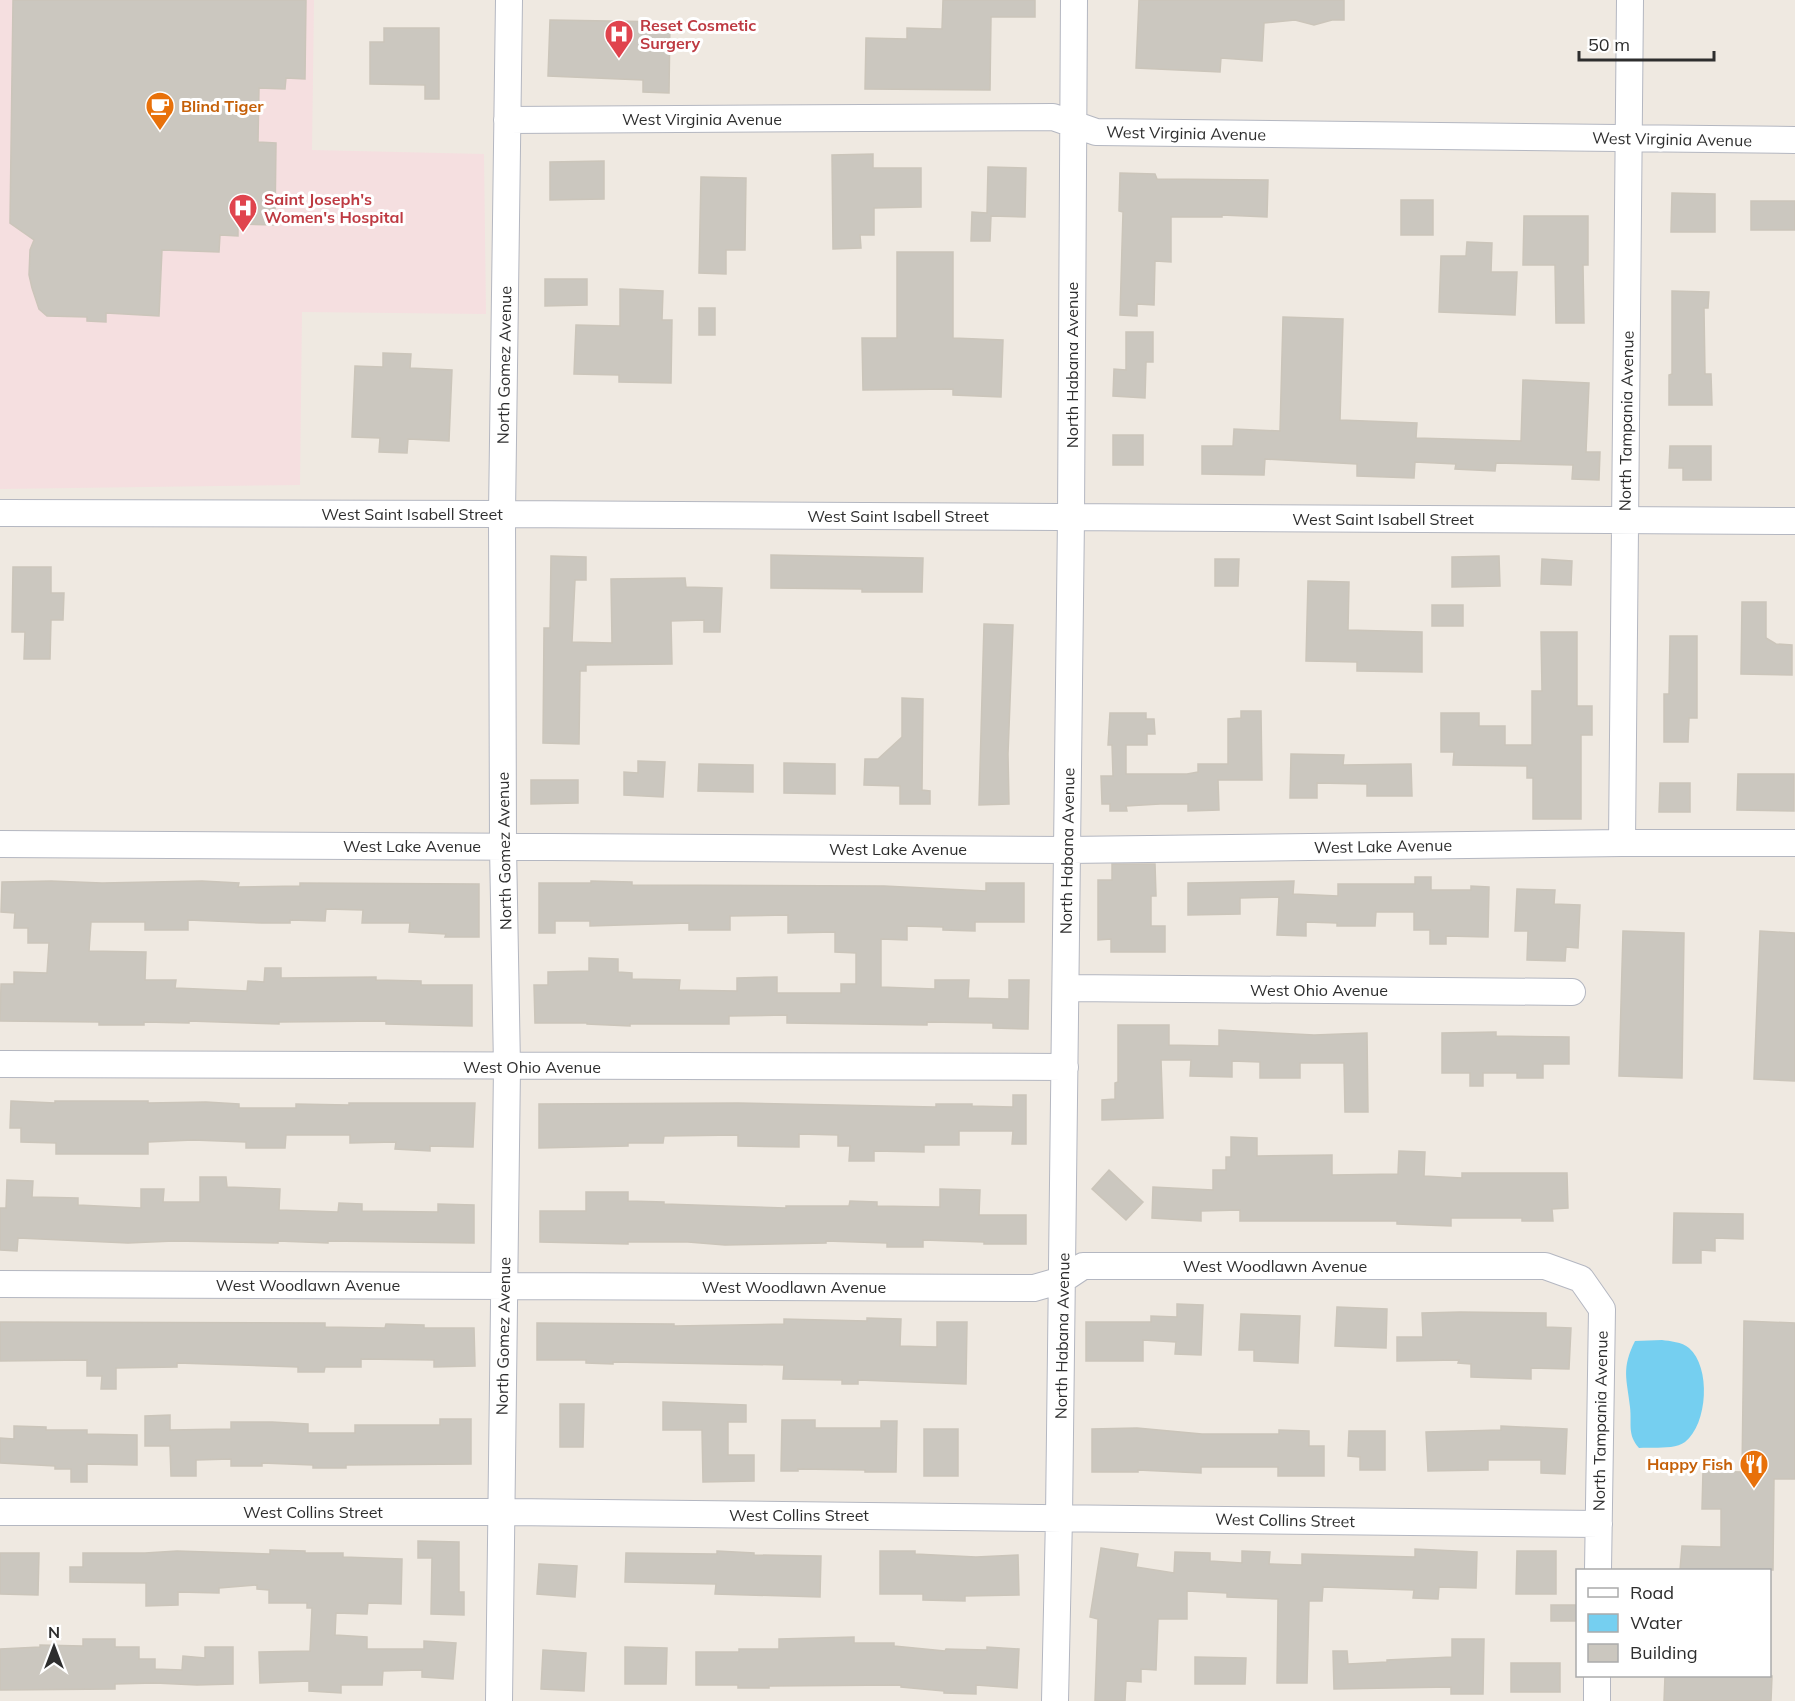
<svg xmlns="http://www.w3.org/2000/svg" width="1795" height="1701" viewBox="0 0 1795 1701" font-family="Mulish,sans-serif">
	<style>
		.medical { fill: #f5dfe0 }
		.water { fill: #75cff0 }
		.building { fill: #cbc7bf; stroke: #cbc5ba; stroke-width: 1.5 }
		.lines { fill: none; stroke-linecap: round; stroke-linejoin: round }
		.minor-casing { stroke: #b4b7c1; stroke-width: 28 }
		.minor { stroke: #fff; stroke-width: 26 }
		.labels { text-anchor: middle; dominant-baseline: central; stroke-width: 6; stroke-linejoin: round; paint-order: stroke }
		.health-label { font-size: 16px; font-weight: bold; fill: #be3a42; stroke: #fff; text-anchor: start }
		.food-label { font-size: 16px; font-weight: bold; fill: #c56008; stroke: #fff; text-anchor: start }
		.street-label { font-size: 16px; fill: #2e2e2e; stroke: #fff }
	</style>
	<rect width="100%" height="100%" fill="#efe9e1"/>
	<!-- medical -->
	<path class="medical" d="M0 0H314L312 150 484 154 486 314 302 312 300 485 0 489Z"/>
	<!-- water -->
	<path class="water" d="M1662 1340C1670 1341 1682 1342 1689 1348 1711 1367 1708 1424 1685 1442 1674 1450 1651 1447 1639 1448 1627 1434 1632 1425 1630 1407 1627 1379 1621 1369 1635 1341Z"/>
	<!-- building -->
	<path class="building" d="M13 0H306L305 79 286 78 285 89 259 88 258 142 276 143 275 225 238 224V236L220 235 219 252 162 250 159 316 106 313V322L87 321V317L47 316 39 309 32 288 29 275 30 250 34 240 10 223Z
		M943 0H1035V17H991L990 90 865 89 866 38 907 39V28L942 29Z
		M1139 0H1344V20H1332L1314 25 1295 20 1264 23 1262 61 1221 58 1220 72 1136 68Z
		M550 20 670 22 669 93 643 92V80L548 76Z
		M384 28H439V99H425V85L370 84V42H384Z
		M873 154V168H921V207L874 208V235H860L861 248 833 249 832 155Z
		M604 161V199L550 200V162Z
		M988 167 1026 168 1025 217 991 216 990 241H971L972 212 987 213Z
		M1120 173 1155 174 1157 179 1268 180 1267 217 1222 215V217H1171V262L1155 261 1154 305 1137 304V316L1120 315 1123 212 1119 211Z
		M701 177 746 178 745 250H726V274L699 273Z
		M1672 193 1715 194V232H1671Z
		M1401 200H1433V235H1401Z
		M1751 201H1795V230H1751Z
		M1524 216H1588V265H1583L1584 323H1556L1555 265H1523Z
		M1467 242 1492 243 1491 272H1517L1515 315 1439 312 1441 256H1466Z
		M897 252H953V338L1003 340 1001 397 953 395V389L863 390 862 338H897Z
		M545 279H587V305L545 306Z
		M620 289 663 291 662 320H672L671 383 619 382V375L574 374 576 325 620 326Z
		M1672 291 1709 292 1708 308H1704L1705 374H1711L1712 405H1669V375L1672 374Z
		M699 308H715V335H699Z
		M1283 317 1343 319 1340 420 1417 423 1416 438 1521 441 1523 380 1589 383 1586 452H1600L1599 480 1572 479 1573 465 1496 463 1495 471 1455 469 1456 464 1415 462 1414 478 1357 476V464L1265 459 1264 475 1202 474V446H1233L1234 429 1280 431Z
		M1126 332H1153V362H1146L1145 398 1113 396 1114 369 1126 370Z
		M383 353 411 354 410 368 452 370 449 441 408 439 407 453 379 452 380 438 352 437 355 366 383 367Z
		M1113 435H1143V465H1113Z
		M1670 446H1711V480H1683V468H1669Z
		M771 555 923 558 922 592H862V589L771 588Z
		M551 556 586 557V580H575L572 642 612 643 611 579 685 578 686 587 722 588 720 632H704V620L671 621 672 664 586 665V671H580L579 744 543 743 544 628H550Z
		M1499 556 1500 586 1452 587V557Z
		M1215 559H1239L1238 586H1215Z
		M1542 559 1572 561 1571 585 1541 584Z
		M13 567H51V593H64L63 620H51L50 659H24L25 632H12Z
		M1308 581 1349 582 1348 630 1422 632V672L1357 671V662L1306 661Z
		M1742 602H1766V638L1776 644 1792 645V675L1741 674Z
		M1432 605H1463V626H1432Z
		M984 624 1013 625 1008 754 1009 804 979 805Z
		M1541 632H1577V706H1592V735H1581V819H1533V778H1527V766L1453 765 1454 752H1441V713H1479V726H1505V745H1532V691H1542Z
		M1670 636H1697V718H1689L1688 742H1664V694H1669Z
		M902 698 923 699 922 790 930 791V804H900V786L864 785 865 759H878L902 737Z
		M1241 711H1261L1262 780H1218L1219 810 1188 811V804H1160L1126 806 1127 811H1110V804H1102L1101 776H1113L1112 745H1108L1110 713H1146V719H1154L1155 734H1147V745H1126V774H1187L1198 772V764H1228V719L1241 718Z
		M1291 754 1344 755 1343 765 1411 764 1412 796H1367V784L1317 783V798H1290Z
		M638 761 665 762 663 797 624 795V772L638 773Z
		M784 763 835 764V794L784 793Z
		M699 764 753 765V792L698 791Z
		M1738 774H1794V811L1737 810Z
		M531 780H578V803L531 804Z
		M1660 783H1690V812H1659Z
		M1112 864H1155L1156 896H1151V926H1165V952H1111V939L1098 940V880H1112Z
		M1415 877H1431V890H1471V886L1489 887 1488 937 1446 936V944H1430V930H1414V912H1376L1375 926H1337V923L1306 922V936L1277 935 1279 897 1240 898V914L1188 915V883L1294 881 1293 894 1338 896V884H1415Z
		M51 881 102 883 202 881 239 883 238 887 300 886V883L479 884V937H445L446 934 409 932 410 923H362L363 910 326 909 325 921 290 920V923H262L188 920V930H145V922H91L89 951 146 952 145 980H176L175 988 247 991 248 981 264 982 265 968H281V978L376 977V980L421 981V985H472V1026L386 1024V1021L279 1022V1024L189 1021V1023L144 1022V1025H99V1022L0 1021 1 984H14V972L47 973 49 943H28V928H14L15 913 1 912 2 882Z
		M591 881 632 882V885L884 886 986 891V883H1024V922H975V931L943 930V927L907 926V940L881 939V987L935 989V980H969L968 998 1009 999V980H1029L1028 1029 993 1028V1023L927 1022V1025L787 1023V1015L729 1016V1024H630V1026L587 1024V1023H535L534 985H548V972L589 971V958L618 959V972L632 973V979L680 980 679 990 737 991V978L777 977V993H841V984H856V953L835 952V932L788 933V915L730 916V930H689V923L590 926V921H555V933H539V883H591Z
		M1517 889 1555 890 1554 904 1580 905 1578 948 1566 947 1565 961 1527 960 1528 931H1515Z
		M1623 931 1684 933 1682 1078 1619 1076Z
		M1760 931 1795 933V1081L1754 1079Z
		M1118 1025H1169V1045L1219 1046V1030L1314 1035 1367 1033 1368 1112H1345L1344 1063H1300V1078H1260V1062L1232 1061V1077L1190 1076 1191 1060H1161L1163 1118 1102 1120V1100L1115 1099V1083L1118 1082Z
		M1496 1032V1036L1569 1037V1064H1543V1078H1517V1073H1483V1086H1470V1073H1442V1033Z
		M1013 1095H1026V1144H1012L1013 1131H959V1145H924V1152L874 1151V1161H849L850 1146H838V1135L799 1134V1147L738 1146V1135L664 1136 663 1143H628V1146L539 1148V1104L738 1103 936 1107V1104H972V1106L1013 1107Z
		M11 1101 55 1103V1101H148V1103L206 1102 239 1104V1108H296V1104L349 1105V1103H475L473 1147 430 1146V1151L395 1149 396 1142 350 1143V1135H286L285 1148H246V1142L193 1140 148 1142V1154H56V1143L21 1142V1128H10Z
		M1231 1137 1257 1138V1156L1332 1155V1175L1398 1174 1399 1151 1425 1152 1424 1176 1462 1178V1173H1567L1568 1208 1552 1209 1553 1221H1522V1218H1451V1226L1397 1224V1221H1240V1210L1201 1211V1221L1152 1218 1153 1187 1213 1190V1170H1226V1157H1231Z
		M1109 1170 1143 1202 1126 1220 1092 1189Z
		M200 1177H226L227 1187 280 1189 279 1210 338 1212 339 1203 362 1204V1211L438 1212V1204L474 1205V1243L328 1241V1243L278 1241V1243L174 1241 128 1243 18 1238 17 1251 0 1250V1208H6L7 1180 33 1181 32 1197 78 1198V1205L141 1208V1189H164L163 1202H200Z
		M940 1189 980 1190 979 1215H1026V1244H984V1242L923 1240V1247H887V1243L826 1241V1243L725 1245 688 1242H628V1244L540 1242V1211H586V1192H628V1201L664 1202V1204L786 1208V1206H849L850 1201 877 1202V1206L940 1207Z
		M1674 1213 1743 1214V1239L1715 1238V1251L1701 1250V1263H1673Z
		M1177 1304 1203 1305 1201 1355 1175 1354 1176 1342 1143 1340V1361H1086V1322H1151V1316L1177 1317Z
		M1337 1307 1387 1309 1386 1348 1335 1346Z
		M1460 1312 1546 1313V1327L1571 1328 1569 1369 1531 1368V1379L1471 1377V1364L1458 1363 1459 1360 1397 1361V1337H1423L1422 1313Z
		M1241 1314 1300 1316 1298 1363 1254 1361V1350H1239Z
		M867 1318 901 1319 900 1346 937 1347V1322H967L966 1384 858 1380V1384H842V1380L783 1379 784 1365 613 1362V1364L586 1363V1360H537V1323L674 1324V1326L735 1325 784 1324V1319L867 1321Z
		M1744 1321 1795 1323V1479H1774L1773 1570H1680L1682 1546 1721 1547V1509H1702L1703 1471 1742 1472Z
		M0 1322 325 1323V1327L385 1328 386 1324 424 1325V1328H474L475 1366 434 1367V1360L361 1359V1367H325L324 1372H298V1367L177 1363V1367L116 1368V1389H101L102 1376H87V1360L0 1361Z
		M663 1402 746 1405V1422H728V1455H754V1481L703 1482 702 1430H663Z
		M560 1404H584L583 1447H560Z
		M170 1415V1430L231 1429V1422H272L308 1424V1433H355V1425H440V1419H471V1464L346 1465V1468H313V1465L262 1463V1466H231V1459L196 1460V1476H171L170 1446H145V1416Z
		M782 1420H815V1428H881V1421H897L896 1472H865V1470L798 1469V1471H781Z
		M14 1426 46 1427V1430H87V1434L137 1435V1465L87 1464V1482H71V1469H55V1466L0 1463V1438L14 1439Z
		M1501 1426 1567 1429 1565 1474 1541 1473V1460H1488V1470L1428 1471 1426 1432 1501 1430Z
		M1137 1428 1202 1434H1279V1430L1309 1431V1446H1324V1476H1278V1467H1201V1473L1138 1470V1472H1092V1429Z
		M924 1429H958V1476H924Z
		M1349 1431H1385V1470H1360V1457L1348 1456Z
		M418 1541 459 1542V1592H464V1615L431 1614 432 1558H418Z
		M1101 1548 1138 1554 1136 1567 1174 1573 1175 1552 1210 1553V1561L1242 1563V1551L1270 1552 1269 1564 1302 1565V1554L1415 1557V1549L1477 1552 1476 1588 1439 1587 1438 1599 1413 1598 1414 1590 1323 1587 1322 1601H1309L1307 1683H1277L1278 1599 1227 1597V1593L1187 1591V1619H1158L1156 1670 1141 1669V1682L1126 1681 1125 1701H1095L1098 1619 1090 1617Z
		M270 1550 305 1551V1553H343V1557L402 1559 401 1604 368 1603 367 1614 336 1613 335 1635 367 1637V1649H424V1641L456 1643 453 1679 422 1677V1670L383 1671 382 1685H341V1693L309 1691V1681L260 1683 259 1652 310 1651 312 1608H307V1603H269V1590L257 1589V1585L219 1588V1593L178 1592V1605L146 1606V1583L70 1582V1567H83V1553H145L177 1551 270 1554Z
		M717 1551 754 1553V1555L821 1556 820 1597 715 1594 716 1584 625 1582 626 1553 717 1554Z
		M880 1551H915V1554L976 1557 1018 1555 1019 1595 965 1596V1601L923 1600V1594H880Z
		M1517 1551H1556V1594H1516Z
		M0 1553H39L38 1595 0 1594Z
		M539 1564 577 1566 575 1597 537 1594Z
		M1551 1605H1577V1621H1551Z
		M854 1637V1643H894V1646L945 1651 946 1649 987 1650V1647L1019 1649 1017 1688 976 1685V1694L944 1693V1691L901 1687V1685L769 1686V1688H738V1685H696V1652H739V1649H779V1639Z
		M83 1639H115V1647H139V1659H155V1669L182 1670 183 1656 205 1658V1647H233V1684L197 1685 155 1683 115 1684V1689L0 1690V1649L40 1647V1645L83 1646Z
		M1452 1639H1484L1483 1694H1451V1687L1334 1689 1333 1651H1347L1348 1664 1387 1662V1660L1452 1657Z
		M625 1647 667 1648 666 1684H625Z
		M543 1650 586 1653 584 1691 541 1689Z
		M1195 1657 1246 1658 1245 1684H1195Z
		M1511 1663H1560V1692H1511Z
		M1665 1676H1772L1771 1701H1664Z"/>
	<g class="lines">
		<!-- minor casing -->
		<g class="minor-casing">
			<path id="minor" d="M507 120 1053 117 1096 132 1795 140
				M0 513 502 514 1795 521
				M1622 843 1630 0
				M0 844 1067 850 1622 843H1795
				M1066 988 1572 992
				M0 1064 1065 1067
				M0 1284 1034 1288 1062 1280 1083 1266H1545L1581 1279 1602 1309 1598 1570
				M0 1512H501L1599 1524
				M499 1701 507 1067 503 846 502 514 509 0
				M1055 1701 1059 1517 1071 517 1074 0
				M1597 1701V1676"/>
		</g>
		<!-- minor -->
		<use href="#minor" class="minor"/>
	</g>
	<!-- icons -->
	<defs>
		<g id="hospital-pin" transform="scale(1.5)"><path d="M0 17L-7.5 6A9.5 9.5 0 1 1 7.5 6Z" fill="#e0444e" stroke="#fff"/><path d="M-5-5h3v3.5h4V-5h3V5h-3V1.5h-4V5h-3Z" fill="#fff"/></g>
		<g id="cafe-pin" transform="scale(1.5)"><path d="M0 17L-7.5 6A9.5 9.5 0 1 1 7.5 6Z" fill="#e8710a" stroke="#fff"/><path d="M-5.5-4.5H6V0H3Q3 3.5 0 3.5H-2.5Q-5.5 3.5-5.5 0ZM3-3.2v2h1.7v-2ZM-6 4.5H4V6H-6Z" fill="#fff"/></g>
		<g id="restaurant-pin" transform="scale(1.5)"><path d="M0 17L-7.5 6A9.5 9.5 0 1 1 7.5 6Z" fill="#e8710a" stroke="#fff"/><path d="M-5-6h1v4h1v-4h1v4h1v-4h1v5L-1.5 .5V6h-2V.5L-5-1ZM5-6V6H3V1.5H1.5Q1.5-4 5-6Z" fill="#fff"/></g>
	</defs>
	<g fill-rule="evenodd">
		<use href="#hospital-pin" x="619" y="34"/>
		<use href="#cafe-pin" x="160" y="106"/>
		<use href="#hospital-pin" x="243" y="208"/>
		<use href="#restaurant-pin" x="1754" y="1464"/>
	</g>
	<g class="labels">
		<!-- health labels -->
		<g class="health-label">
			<text x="640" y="25">Reset Cosmetic<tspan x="640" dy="18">Surgery</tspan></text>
			<text x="264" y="199">Saint Joseph's<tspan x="264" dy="18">Women's Hospital</tspan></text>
		</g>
		<!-- food labels -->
		<g class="food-label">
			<text x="181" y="106">Blind Tiger</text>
			<text x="1733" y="1464" text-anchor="end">Happy Fish</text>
		</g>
		<!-- street labels -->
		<g class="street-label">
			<text x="702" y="119">West Virginia Avenue</text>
			<text transform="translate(1186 133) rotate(1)">West Virginia Avenue</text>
			<text transform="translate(1672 139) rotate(1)">West Virginia Avenue</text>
			<text transform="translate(504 365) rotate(-89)">North Gomez Avenue</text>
			<text transform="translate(1072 365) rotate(-90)">North Habana Avenue</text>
			<text transform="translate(1626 421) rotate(-89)">North Tampania Avenue</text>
			<text x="412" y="514">West Saint Isabell Street</text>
			<text x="898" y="516">West Saint Isabell Street</text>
			<text x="1383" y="519">West Saint Isabell Street</text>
			<text x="412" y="846">West Lake Avenue</text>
			<text transform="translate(1383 846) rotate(-1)">West Lake Avenue</text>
			<text x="898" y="849">West Lake Avenue</text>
			<text transform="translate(504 851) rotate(-91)">North Gomez Avenue</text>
			<text transform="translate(1067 851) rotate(-89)">North Habana Avenue</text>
			<text x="1319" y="990">West Ohio Avenue</text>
			<text x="532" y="1067">West Ohio Avenue</text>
			<text x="1275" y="1266">West Woodlawn Avenue</text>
			<text x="308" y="1285">West Woodlawn Avenue</text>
			<text x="794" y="1287">West Woodlawn Avenue</text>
			<text transform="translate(503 1336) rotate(-89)">North Gomez Avenue</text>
			<text transform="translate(1062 1336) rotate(-89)">North Habana Avenue</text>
			<text transform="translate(1600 1421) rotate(-89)">North Tampania Avenue</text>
			<text x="313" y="1512">West Collins Street</text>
			<text x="799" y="1515">West Collins Street</text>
			<text transform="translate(1285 1520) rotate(1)">West Collins Street</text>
		</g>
	</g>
	<!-- legend -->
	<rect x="1576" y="1569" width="195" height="108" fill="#ffffff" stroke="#ababab" stroke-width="1.5"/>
	<rect x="1588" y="1588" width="30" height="9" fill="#ffffff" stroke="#ababab" stroke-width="1.5"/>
	<text x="1630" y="1599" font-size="18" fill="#2e2e2e">Road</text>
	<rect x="1588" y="1614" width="30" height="18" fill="#75cff0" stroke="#ababab" stroke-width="1.5"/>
	<text x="1630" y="1629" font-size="18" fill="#2e2e2e">Water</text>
	<rect x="1588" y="1644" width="30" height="18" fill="#cbc7bf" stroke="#ababab" stroke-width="1.5"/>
	<text x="1630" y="1659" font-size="18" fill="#2e2e2e">Building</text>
	<!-- north arrow -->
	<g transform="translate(54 1647)" stroke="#ffffff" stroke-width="4.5" paint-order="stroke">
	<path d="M0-4.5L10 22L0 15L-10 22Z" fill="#2e2e2e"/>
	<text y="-9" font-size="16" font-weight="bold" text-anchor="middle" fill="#2e2e2e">N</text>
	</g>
	<!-- scale -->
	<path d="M1579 51v9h135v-9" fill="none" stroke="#2e2e2e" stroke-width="3"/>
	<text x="1588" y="51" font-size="18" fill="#2e2e2e" stroke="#ffffff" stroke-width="4.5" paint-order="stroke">50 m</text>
</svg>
